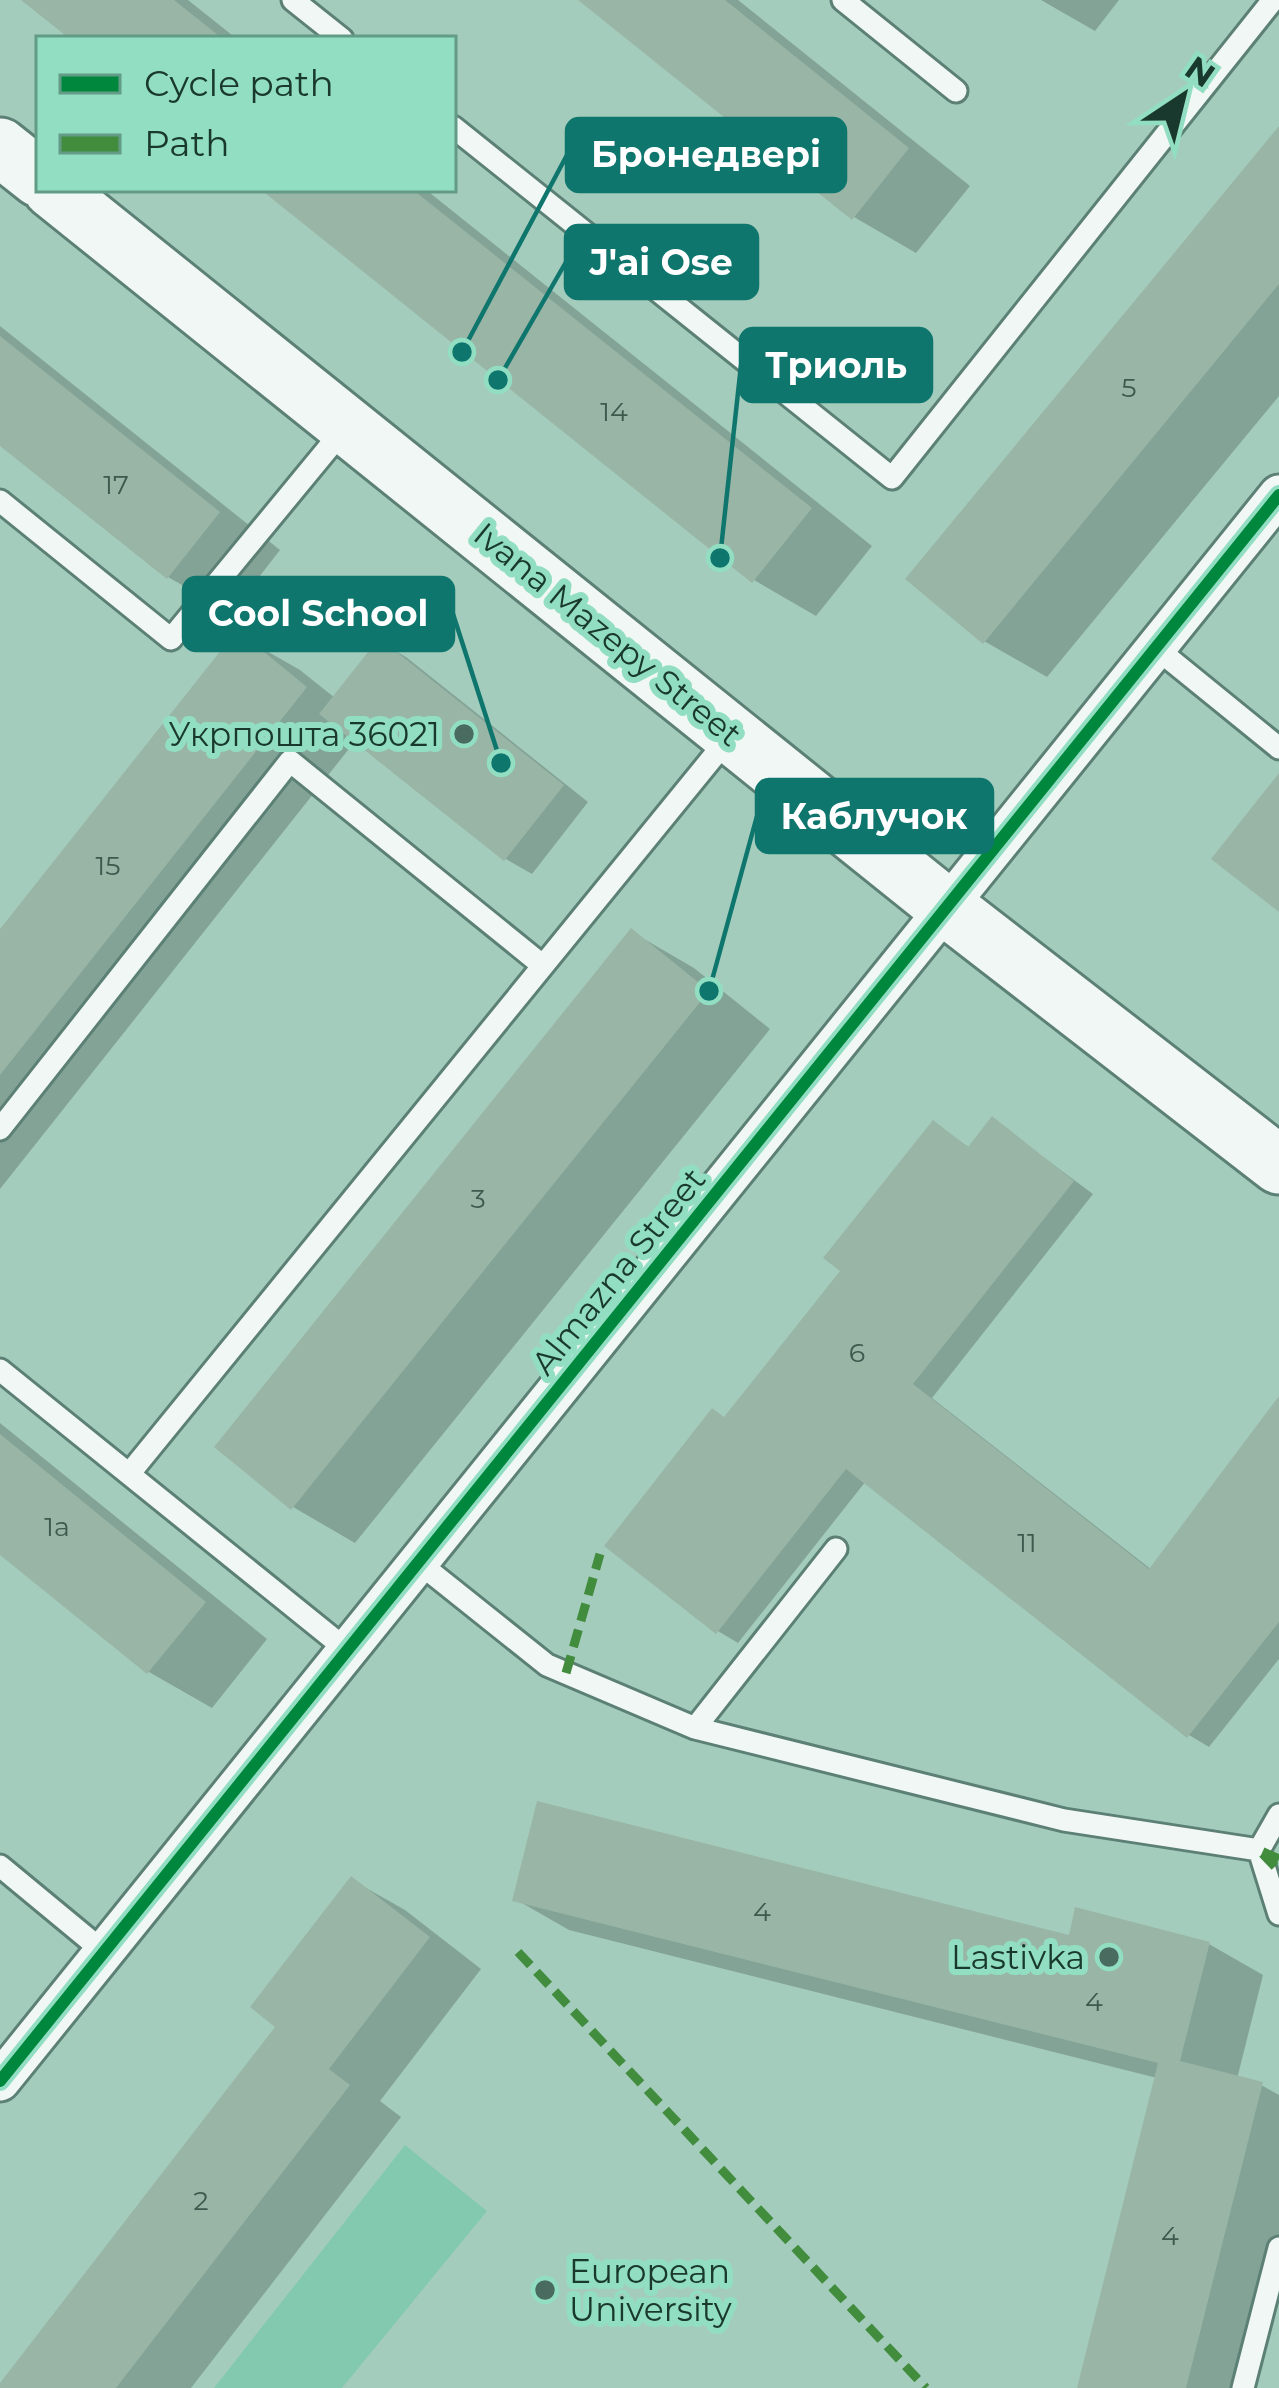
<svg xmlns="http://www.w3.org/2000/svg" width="1279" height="2388" viewBox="0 0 1279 2388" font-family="Montserrat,sans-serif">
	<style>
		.green { fill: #82c9b0 }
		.shadow { fill: #0003 }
		.building { fill: #99b5a6 }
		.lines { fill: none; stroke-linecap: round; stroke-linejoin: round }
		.lane-casing { stroke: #5c8075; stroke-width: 27 }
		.street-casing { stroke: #5c8075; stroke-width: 45 }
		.secondary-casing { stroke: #5c8075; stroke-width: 63 }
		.lane { stroke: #f1f7f5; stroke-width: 21 }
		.street { stroke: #f1f7f5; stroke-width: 39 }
		.secondary { stroke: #f1f7f5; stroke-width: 57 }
		.quiet { stroke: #428c3e; stroke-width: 9; stroke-dasharray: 18 9; stroke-linecap: butt }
		.cycleway-casing { stroke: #92dec2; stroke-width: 20 }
		.cycleway { stroke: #00873e; stroke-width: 12 }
		.poi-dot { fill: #4a6c60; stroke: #92dec2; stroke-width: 4.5 }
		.labels { text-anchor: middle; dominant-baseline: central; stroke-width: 12; stroke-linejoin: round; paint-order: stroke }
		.number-label { font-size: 27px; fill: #3c5a4e }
		.street-label { font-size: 33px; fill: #19382e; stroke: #92dec2 }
		.poi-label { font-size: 33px; fill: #19382e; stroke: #92dec2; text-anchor: end }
		.leader { fill: none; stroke: #0f766e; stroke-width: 4.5 }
		.callout-dot { fill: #0f766e; stroke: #92dec2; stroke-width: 4.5 }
		.callout { fill: #0f766e; stroke: #0f766e; stroke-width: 4.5 }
		.callout-label { font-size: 36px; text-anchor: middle; font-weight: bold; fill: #fff }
	</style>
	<rect width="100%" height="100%" fill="#a4ccbd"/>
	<!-- green -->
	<path class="green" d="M405 2145 487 2211 342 2388H214Z"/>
	<!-- shadow -->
	<path class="shadow" d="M26 0H188L237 39H75Z
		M583 0H738L970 186 916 253 854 217Z
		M1041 0H1119L1095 31Z
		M1279 131V396L1047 677 984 641Z
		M263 189H425L872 546 816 616 754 580Z
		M0 326 280 550 231 613 168 577 0 442Z
		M237 634 300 670 335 698 380 642 406 657 588 802 532 874 506 859 356 740 0 1189V934Z
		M632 932 694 968 770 1029 355 1543 293 1507Z
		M993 1120 1093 1194 932 1398 1152 1570 1279 1401V1659L1209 1747 1189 1735 866 1481 738 1643 718 1631 726 1420 844 1271 934 1124 970 1148Z
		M0 1423 267 1639 212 1708 149 1672 0 1551Z
		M352 1880 405 1910 481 1969 380 2101 401 2117 191 2388H0L279 2026Z
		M515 1899 1071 1939 1209 1944 1263 1975 1237 2079 1261 2085 1279 2095V2261L1247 2388H1080L1157 2078 569 1930Z"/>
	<!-- building -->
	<path class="building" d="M21 0H174L223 39H70Z
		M578 0H725L909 148 852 220Z
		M1279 126V284L983 644 905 579Z
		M260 189H412L812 508 752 583Z
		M0 336 220 512 167 579 0 446Z
		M237 630 307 687 0 1075V929Z
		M379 638 564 785 504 861 319 714Z
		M1279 773V912L1211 859Z
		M631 928 709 991 291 1510 214 1447Z
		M992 1116 1074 1181 913 1384 1149 1569 1279 1396V1622L1187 1738 846 1469 716 1634 604 1546 712 1408 724 1417 840 1271 823 1258 933 1120 968 1147Z
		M0 1434 206 1602 147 1674 0 1555Z
		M537 1801 1069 1935 1075 1907 1210 1942 1180 2061 1263 2082 1186 2388H1077L1158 2063 512 1901Z
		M351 1876 430 1937 329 2069 350 2085 116 2388H0V2383L275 2027 250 2007Z"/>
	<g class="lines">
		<!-- lane casing -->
		<g class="lane-casing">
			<path id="lane" d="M293 0 342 39
				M843 0 956 91
				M453 127 892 478 1273 0
				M0 501 171 639 344 429
				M1156 648 1279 748
				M0 1129 290 761 542 965
				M0 1370 347 1650
				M129 1474 731 735
				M418 1562 547 1665 695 1728 1064 1820 1259 1850
				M695 1728 836 1549
				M1279 1815 1259 1850 1279 1914
				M0 1866 104 1952
				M1243 2388 1279 2248"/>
		</g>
		<!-- street casing -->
		<g class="street-casing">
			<path id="street" d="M0 2081 1279 495"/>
		</g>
		<!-- secondary casing -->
		<g class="secondary-casing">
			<path id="secondary" d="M0 147 39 178
				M52 189 946 907 1279 1165"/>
		</g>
		<!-- lane -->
		<use href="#lane" class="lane"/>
		<!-- street -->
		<use href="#street" class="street"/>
		<!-- secondary -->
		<use href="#secondary" class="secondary"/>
		<!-- quiet -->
		<path class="quiet" d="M566 1673 600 1554
			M1279 1859 1259 1850 1279 1871
			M518 1952 926 2388"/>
		<!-- cycleway casing -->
		<g class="cycleway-casing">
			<path id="cycleway" d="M0 2081 1279 495"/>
		</g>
		<!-- cycleway -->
		<use href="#cycleway" class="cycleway"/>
	</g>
	<!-- markers -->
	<g class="poi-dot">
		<circle cx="464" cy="734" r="12"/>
		<circle cx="1109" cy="1957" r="12"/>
		<circle cx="545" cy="2290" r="12"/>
	</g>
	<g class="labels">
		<!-- number labels -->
		<g class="number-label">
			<text x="1129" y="387">5</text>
			<text x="614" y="411">14</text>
			<text x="116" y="484">17</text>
			<text x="108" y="865">15</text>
			<text x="478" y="1198">3</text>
			<text x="857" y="1352">6</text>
			<text x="57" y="1526">1а</text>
			<text x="1027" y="1542">11</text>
			<text x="762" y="1911">4</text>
			<text x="1094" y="2001">4</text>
			<text x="201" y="2200">2</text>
			<text x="1170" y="2235">4</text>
		</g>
		<!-- street labels -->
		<g class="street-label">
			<text transform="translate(608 634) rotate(39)">Ivana Mazepy Street</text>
			<text transform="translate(618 1271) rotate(-51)">Almazna Street</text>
		</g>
		<!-- poi labels -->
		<g class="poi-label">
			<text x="440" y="734">Укрпошта 36021</text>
			<text x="1085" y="1957">Lastivka</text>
			<text x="569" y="2271" text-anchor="start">European<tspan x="569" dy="38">University</tspan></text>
		</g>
	</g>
	<!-- callouts -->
	<path class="leader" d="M462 352L567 155M498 380L566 262M720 558L741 365M501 763L453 614M709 991L757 816"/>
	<g class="callout-dot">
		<circle cx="462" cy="352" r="12"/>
		<circle cx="498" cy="380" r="12"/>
		<circle cx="720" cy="558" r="12"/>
		<circle cx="501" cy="763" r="12"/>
		<circle cx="709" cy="991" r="12"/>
	</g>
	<g class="callout">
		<rect x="567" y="119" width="278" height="72" rx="12"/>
		<rect x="566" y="226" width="191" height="72" rx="12"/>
		<rect x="741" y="329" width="190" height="72" rx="12"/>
		<rect x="184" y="578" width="269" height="72" rx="12"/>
		<rect x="757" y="780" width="235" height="72" rx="12"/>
	</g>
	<g class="callout-label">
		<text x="706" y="167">Бронедвері</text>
		<text x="661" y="275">J'ai Ose</text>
		<text x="836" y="378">Триоль</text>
		<text x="318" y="626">Cool School</text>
		<text x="874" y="829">Каблучок</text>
	</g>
	<!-- legend -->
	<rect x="36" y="36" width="420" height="156" fill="#92dec2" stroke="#629c87" stroke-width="3"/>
	<rect x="60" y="75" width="60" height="18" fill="#00873e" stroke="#629c87" stroke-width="3"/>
	<text x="144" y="96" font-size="36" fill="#19382e">Cycle path</text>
	<rect x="60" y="135" width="60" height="18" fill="#428c3e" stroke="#629c87" stroke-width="3"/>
	<text x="144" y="156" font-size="36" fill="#19382e">Path</text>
	<!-- north arrow -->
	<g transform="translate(1183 96) rotate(35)" stroke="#92dec2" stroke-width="9" paint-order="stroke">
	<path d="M0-9L21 45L0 30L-21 45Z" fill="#19382e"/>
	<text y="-18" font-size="33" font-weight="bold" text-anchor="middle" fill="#19382e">N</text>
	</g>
</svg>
